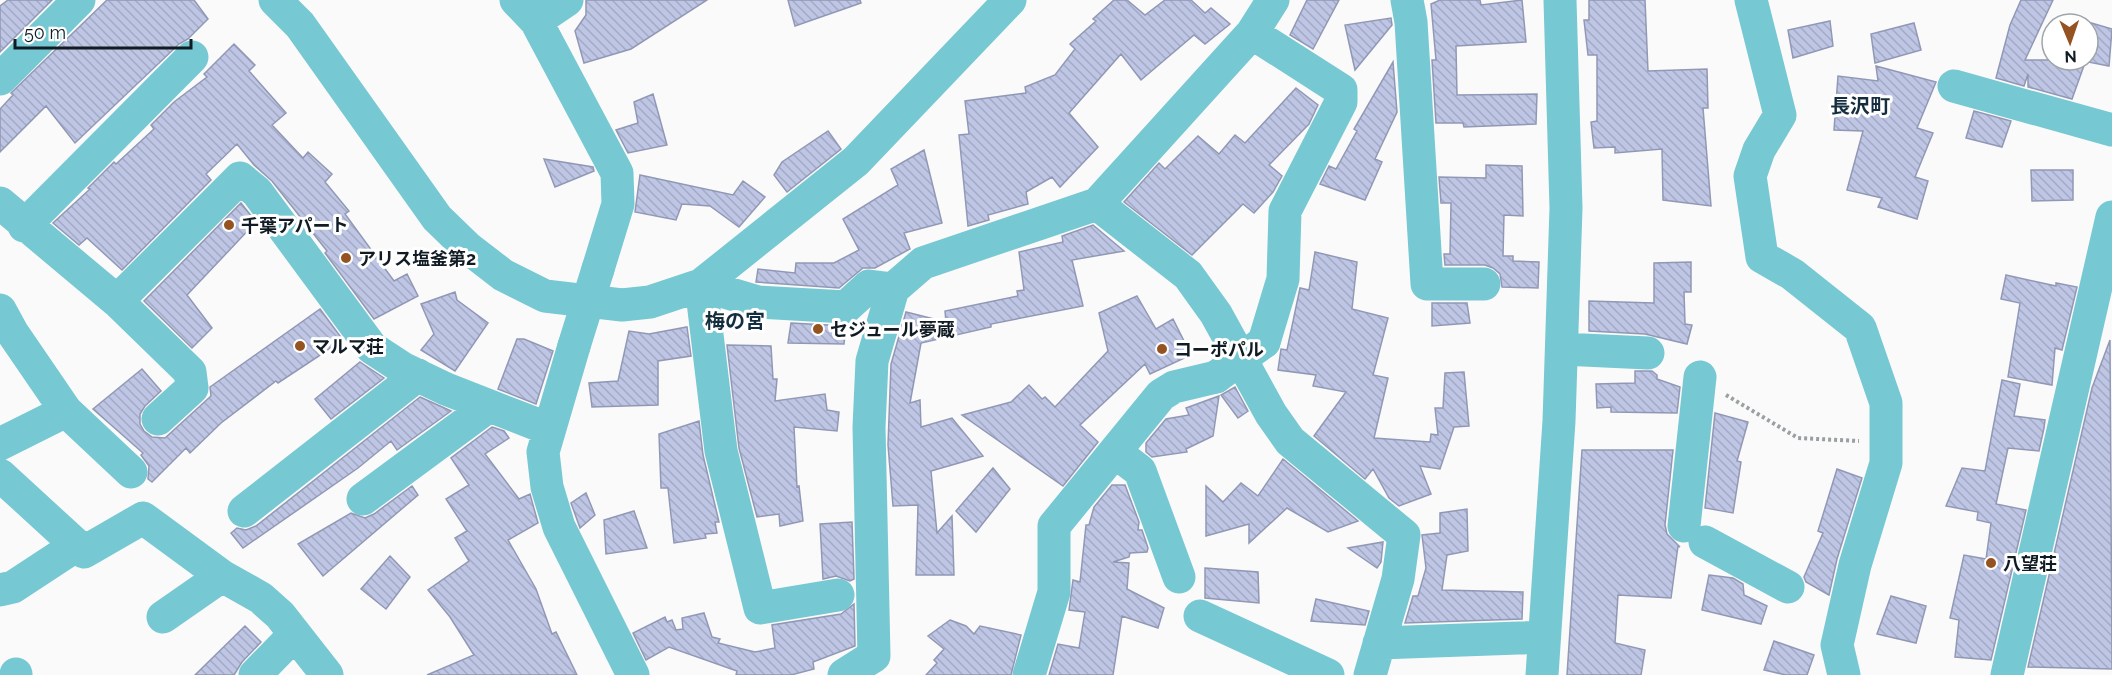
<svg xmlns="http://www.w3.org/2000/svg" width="2112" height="675" viewBox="0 0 2112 675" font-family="Raleway,'Noto Sans JP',sans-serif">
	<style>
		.building { fill: url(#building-back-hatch); stroke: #9198b5; stroke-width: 1.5 }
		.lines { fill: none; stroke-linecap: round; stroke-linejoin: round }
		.path { stroke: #9a9fa2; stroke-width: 4; stroke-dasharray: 3 3; stroke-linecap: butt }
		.minor { stroke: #76c8d2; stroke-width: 33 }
		.minor-bridge { stroke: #76c8d2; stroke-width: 33 }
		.poi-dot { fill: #945320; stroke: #fff; stroke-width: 2 }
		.labels { text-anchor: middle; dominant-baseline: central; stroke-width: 6; stroke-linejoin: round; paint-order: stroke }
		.poi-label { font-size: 18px; font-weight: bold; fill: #101b23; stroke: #fff; text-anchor: start }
		.neighbourhood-label { font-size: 20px; font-weight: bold; fill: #152e3f; stroke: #fff }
	</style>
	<defs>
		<pattern id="building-back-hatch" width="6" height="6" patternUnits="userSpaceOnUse" patternTransform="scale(1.5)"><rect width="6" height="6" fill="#bfc6e5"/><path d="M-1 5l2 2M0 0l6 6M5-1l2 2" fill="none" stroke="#a3aac4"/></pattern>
	</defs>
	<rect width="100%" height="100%" fill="#fafafa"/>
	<!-- building -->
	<path class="building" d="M8 0H52L0 52V6Z
		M107 0H194L208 19 188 39 179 44 75 143 46 106 0 152V109L13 95 11 93Z
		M586 0H707L631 49 584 63 575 31 586 15Z
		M788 0H860L861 3 795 26Z
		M1114 0H1127L1145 15 1165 0H1191L1205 13 1211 8 1230 24 1205 44 1194 35 1141 80 1121 54 1069 113 1098 147 1060 187 1052 177 1026 192 1028 204 988 215 989 220 968 226 959 135 969 134 965 101 1026 93 1025 87 1055 75 1075 49 1070 44 1096 21 1093 19Z
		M1307 0H1339L1313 49 1290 35Z
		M1440 0H1480L1481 5 1522 0 1526 42 1456 46 1457 95 1537 94 1536 124 1464 127 1463 123H1436L1432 60H1436L1431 4Z
		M1589 0H1645L1648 71 1707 69 1708 108H1703L1711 206 1663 200 1662 149 1615 153V147L1594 148 1591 122 1597 121V55H1588L1584 20H1589Z
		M2021 0H2053L2025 60H2086L2072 99 2028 87V74L2024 86 1996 78 2010 25Z
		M1391 18 1392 25 1355 70 1345 25Z
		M1830 21 1833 46 1793 58 1788 30Z
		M2088 22 2112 29 2109 66 2088 62Z
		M1914 23 1921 50 1875 63 1871 34Z
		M234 44 255 65 249 71 286 113 272 125 303 158 308 152 332 174 325 182 349 211 345 214 394 281 407 274 418 296 374 319 325 253 327 251 272 181 254 165 237 144 206 174 211 180 122 270 87 238 79 245 53 223 90 189 88 188 114 162 116 164 154 129 151 125 174 102 207 77 204 74Z
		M1393 62 1397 112 1375 159 1382 162 1365 200 1320 184 1329 166 1336 169 1357 131 1354 129Z
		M1876 66 1936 82 1917 128 1933 133 1915 177 1928 181 1917 219 1878 207 1882 198 1847 190 1863 131 1834 130 1838 76 1878 81Z
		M1296 88 1318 105 1309 124 1269 165 1282 176 1273 192 1254 213 1243 204 1192 255 1124 202 1159 163 1165 169 1198 136 1219 154 1235 135 1245 143Z
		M653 94 667 145 628 153 616 130 638 123 634 102Z
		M1974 111 2011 121 2002 147 1966 138Z
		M828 131 841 149 787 192 774 175 782 162Z
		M924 150 942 223 904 233 910 249 875 268H863L839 288 756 282 758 269 795 273 796 263H834L859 250 843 219 898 185 891 169Z
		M544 159 593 167 594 171 555 187Z
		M1486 165 1522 166 1523 216 1504 215 1503 256H1513V261L1539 262 1538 288 1502 287 1500 274 1493 268 1485 265H1445L1444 254H1450L1451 203H1441L1439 177 1486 178Z
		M2031 170H2073V200L2032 201Z
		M640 175 733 195 743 181 765 197 739 227 710 206 682 204 676 220 635 212Z
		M241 203 256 222 187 295 212 328 192 348 144 301Z
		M1093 225 1124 251 1072 260 1083 306 991 324V327L921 343 910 403 920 400 921 427 952 418 983 456 931 471 937 533 952 516 954 575H916L918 505 893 506 888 445 891 364 906 312 946 322 945 311 1018 296 1017 291 1024 290 1019 252 1063 242 1062 236Z
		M1315 252 1357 262 1352 309 1388 318 1373 375 1388 378 1374 438 1430 442 1431 434 1438 435 1435 408H1443L1445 373 1464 372 1469 426 1454 427 1440 469 1420 466 1431 494 1399 506 1389 498 1373 469 1365 479 1314 436 1346 392 1313 386 1316 375 1278 370 1281 349 1287 350 1300 288 1309 290Z
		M1691 262V292H1684L1685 324 1692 325 1687 344 1645 334 1589 331V301L1654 303V263Z
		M2006 275 2056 286V283L2077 287 2062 350 2055 348 2052 385 2008 377 2020 303 2001 299Z
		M455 292 457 300 488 323 455 371 421 350 434 334 421 304Z
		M1137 296 1156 329 1173 319 1191 355 1150 374 1145 364 1080 425 1098 442 1063 486 962 415 1011 402 1029 385 1042 399 1045 397 1055 407 1108 351 1099 313Z
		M1432 303H1467L1470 323 1432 326Z
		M320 309 343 340 278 383 276 381 221 423 190 453 186 448 152 482 148 479 149 466 141 455 143 453 93 409 142 369 161 391 145 406 140 414V424L144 431 152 437 165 438 211 396 210 387Z
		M791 323 846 326 844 344 788 343Z
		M687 327 691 356 658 361V405L592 407 589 383 618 381 629 331 649 334Z
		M517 339H524L553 351 536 404 498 389Z
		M2110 340 2112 669 2028 667 2092 388Z
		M727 345 771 346 773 379H777L775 401 825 394 827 410 839 412 837 431 794 427 797 487 799 486 803 521 780 526 779 514 757 517 739 448Z
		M360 362 384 378 331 419 315 399Z
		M1635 371H1652L1657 375V379L1680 387 1677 413 1611 412V407L1597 408 1596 384 1635 383Z
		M2002 380 2020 384 2014 416 2045 420 2044 428 2039 451 2008 448 1996 504 2026 510 1991 660 1955 657 1959 620 1950 618 1964 555 1986 559 1991 523 1977 520 1978 512 1946 506 1962 468 1985 471Z
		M1235 387 1248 411 1238 418 1221 395Z
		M1219 396 1213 436 1186 449 1187 452 1152 457 1146 452V443L1166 419 1189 415 1186 408Z
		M420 397 451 411 397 450 391 441 358 468 243 548 231 533 237 528 246 530 256 526Z
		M1715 413 1748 422 1737 461 1741 462 1733 513 1705 508Z
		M699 421 703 455 719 522H715L717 533 705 534 706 538 674 543 668 488H661L659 434Z
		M492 427 504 431 509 438 485 454 519 499 530 494 538 523 508 540 536 589 552 634 556 632 577 675H427L474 655 450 617 428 590 469 561 455 538 467 531 446 499 469 485 451 458Z
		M1582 450H1673L1665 525 1667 534 1680 547 1678 546 1671 598 1618 595 1615 643 1645 650 1641 675H1567Z
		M1283 459 1358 521 1328 532 1287 508 1249 543V524L1206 536V486L1223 502 1241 483 1258 496Z
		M993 468 1010 489 976 532 956 511Z
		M1837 469 1862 478 1837 559 1829 595 1806 582 1804 577 1823 533 1818 531Z
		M1112 485H1125L1139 522 1138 530H1142L1148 548 1147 552 1130 553 1129 557 1113 562 1129 563 1127 589 1164 608 1158 628 1122 616 1113 675H1049L1058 644 1079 648 1085 612 1069 610 1073 580 1080 582 1086 525H1089L1094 507Z
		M412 486 418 495 323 576 298 544 351 513 365 518 374 514Z
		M586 493 595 515 580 528 571 503Z
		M1467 509 1468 551 1447 555 1442 590 1523 592 1522 619 1405 623 1413 596H1418L1426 568 1422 535 1440 533V513Z
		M634 511 647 548 606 554 604 520Z
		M852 522 854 579 850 581 836 576 823 579 820 524Z
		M1383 542 1381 562 1377 568 1348 548Z
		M390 556 410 577 386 609 361 589Z
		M1205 568 1258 572 1259 603 1205 598Z
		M1709 575 1733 578 1743 584 1744 595 1767 606 1761 624 1702 610Z
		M1891 596 1926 606 1916 643 1877 634Z
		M1316 599 1369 611 1365 625 1311 621Z
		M854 604 855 646 813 662 814 669 791 675H736L737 671 669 647 646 660 633 633 665 617 667 622 672 620 676 630 683 629 682 618 704 613 712 637 720 639 718 643 755 652 775 648 772 625 841 614Z
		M950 620 966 626 974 634 980 626 1021 635 1011 675H926L937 663 934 660 944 649 928 636Z
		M245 626 261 642 242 662 234 675H195Z
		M1774 641 1814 655 1807 675H1786L1764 670Z"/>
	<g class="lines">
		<!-- path -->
		<path class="path" d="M1726 395 1798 438 1859 441"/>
		<!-- minor -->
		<path class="minor" d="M275 0 300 25 437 218 468 248 503 275 545 296 622 305 650 302 701 285 856 161 1010 0
			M516 0 536 21 617 173 618 204 598 269
			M1407 0 1411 22 1427 284H1484
			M1751 0 1780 115 1759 150 1750 176 1762 257 1792 274 1860 328 1886 403V463L1855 565 1837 645 1844 675
			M536 21 567 0
			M1252 33 1341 90V102L1285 211 1283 279 1264 342
			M0 79 79 0
			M1954 86 2112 130
			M0 203 117 301 240 178 257 192 372 348 404 369 446 389 549 429
			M1097 204 1188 275 1216 314 1271 414 1290 441 1404 535 1398 579 1370 675
			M24 226 192 57
			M117 301 190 372 192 388 158 419
			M0 310 12 332 66 411 0 444
			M574 346 543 452 547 487 559 527 633 675
			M1562 349 1648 353
			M66 411 131 472
			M1115 452 1140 471 1179 577
			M0 475 84 552 143 518 222 576 261 598 280 615 327 675
			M363 499 489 406
			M244 511 418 375
			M1684 526 1700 377
			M1705 542 1788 587
			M0 590 13 587 77 545
			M838 595 760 608 721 451 701 285 758 302 846 307 869 286 893 289
			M1200 616 1328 675
			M163 617 222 576
			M1379 643 1544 637
			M16 674V675
			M255 675 295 634
			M844 675 874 656 869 427 872 361 893 289 923 263 1097 204 1252 33 1273 0
			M1029 675 1054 592V526L1161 395 1174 387 1216 377
			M1542 675 1559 421 1566 208 1560 0
			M2007 675 2112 217"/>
		<!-- minor-bridge -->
		<path class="minor-bridge" d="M574 346 598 269
			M1216 377 1264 342"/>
	</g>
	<!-- markers -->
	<g class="poi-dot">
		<circle cx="229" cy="225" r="6"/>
		<circle cx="346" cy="258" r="6"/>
		<circle cx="818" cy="329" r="6"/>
		<circle cx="300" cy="346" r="6"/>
		<circle cx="1162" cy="349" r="6"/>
		<circle cx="1991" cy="563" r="6"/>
	</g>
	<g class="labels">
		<!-- poi labels -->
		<g class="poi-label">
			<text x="241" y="225">千葉アパート</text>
			<text x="358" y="258">アリス塩釜第2</text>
			<text x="830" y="329">セジュール夢蔵</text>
			<text x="312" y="346">マルマ荘</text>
			<text x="1174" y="349">コーポパル</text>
			<text x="2003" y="563">八望荘</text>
		</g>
		<!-- neighbourhood labels -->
		<g class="neighbourhood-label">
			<text x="1860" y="106">長沢町</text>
			<text x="735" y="321">梅の宮</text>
		</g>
	</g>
	<!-- north arrow -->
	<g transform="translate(2070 42) rotate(178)"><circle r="28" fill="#ffffff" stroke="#9fa4a7" stroke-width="1.5"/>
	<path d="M0-4.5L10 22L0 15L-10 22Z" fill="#945320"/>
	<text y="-9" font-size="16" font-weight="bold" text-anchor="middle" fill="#101b23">N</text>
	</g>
	<!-- scale -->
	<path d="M15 39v9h176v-9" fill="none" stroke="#101b23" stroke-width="3"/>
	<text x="24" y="39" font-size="18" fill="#101b23" stroke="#ffffff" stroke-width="4.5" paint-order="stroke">50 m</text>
</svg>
